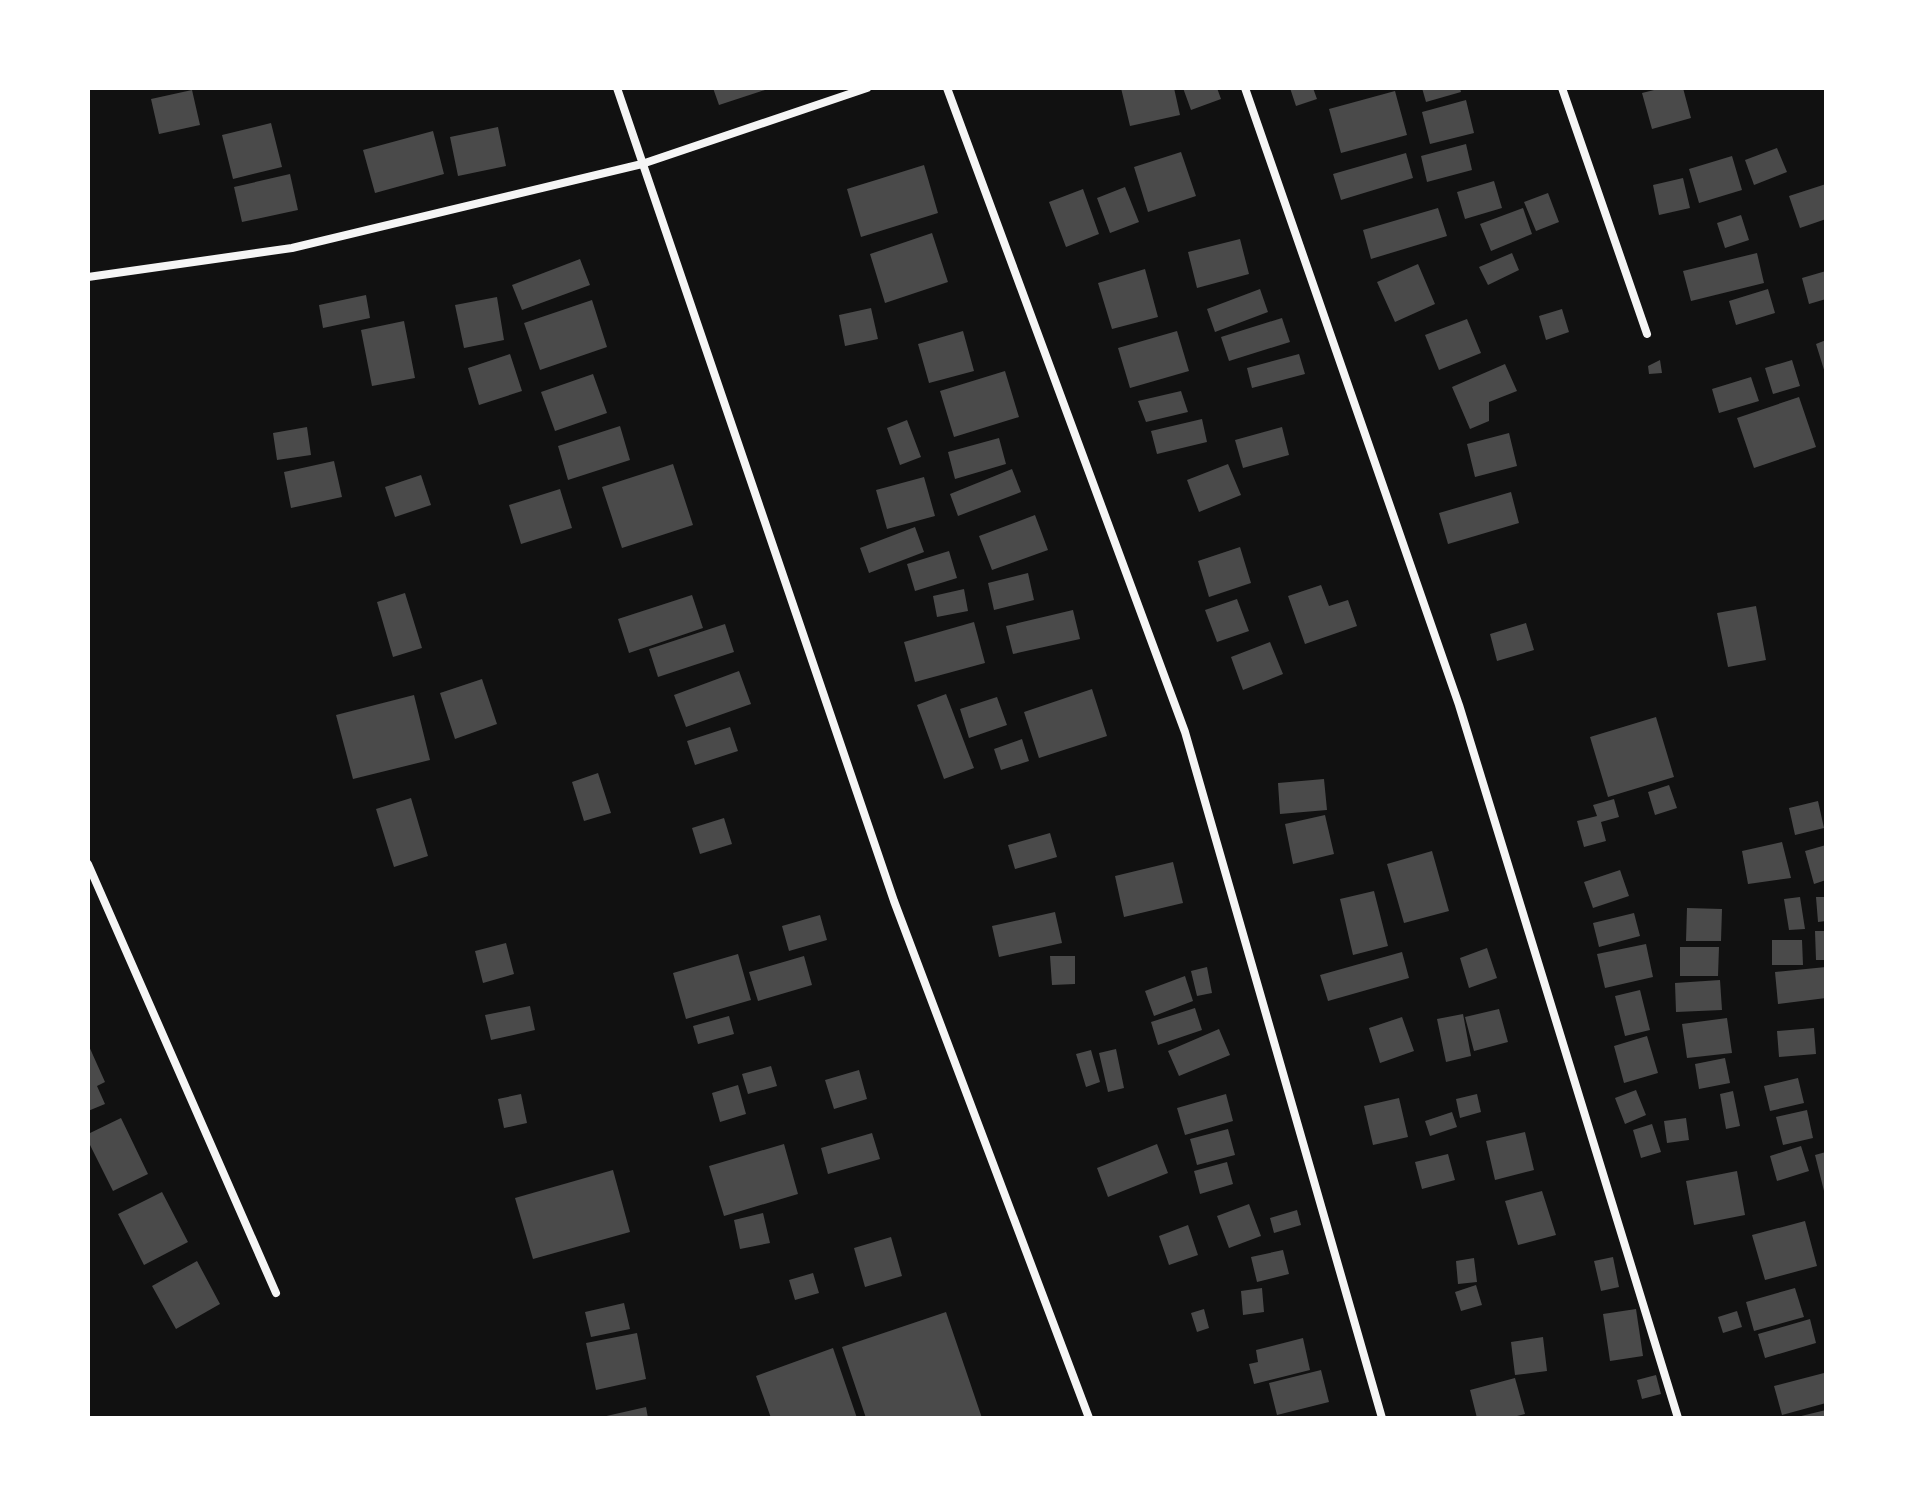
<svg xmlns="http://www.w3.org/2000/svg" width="1914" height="1506" viewBox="0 0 1914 1506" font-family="'Open Sans',sans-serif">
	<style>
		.building { fill: #4a4a4a }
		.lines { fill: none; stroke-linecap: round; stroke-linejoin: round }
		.minor { stroke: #f5f5f5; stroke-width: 8 }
	</style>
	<rect width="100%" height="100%" fill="#111"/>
	<!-- building -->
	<path class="building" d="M713 88H768V89L719 105Z
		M1121 88H1174L1180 115 1130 126Z
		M1183 88H1217L1221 99 1191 110Z
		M1290 88H1313L1317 99 1296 106Z
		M1422 88H1460L1461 92 1426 102Z
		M1662 88H1683L1691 118 1652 129 1642 93Z
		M192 90 200 125 159 134 151 99Z
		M1395 91 1407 135 1341 153 1329 109Z
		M1466 100 1474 133 1430 144 1422 112Z
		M271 123 282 167 233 179 222 135Z
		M498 127 506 166 458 176 450 137Z
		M433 131 444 174 375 193 363 150Z
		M1466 144 1472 170 1427 182 1421 156Z
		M1777 148 1787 172 1754 185 1745 160Z
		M1181 152 1196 196 1148 212 1134 167Z
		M1406 153 1413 178 1341 200 1333 174Z
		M1732 156 1742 190 1699 203 1689 169Z
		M924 165 938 213 861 237 847 189Z
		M290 174 298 210 242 222 234 187Z
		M1683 178 1690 208 1659 215 1653 185Z
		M1494 181 1502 208 1465 219 1457 192Z
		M1826 184V219L1800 228 1789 196Z
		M1125 187 1139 222 1110 233 1097 198Z
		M1083 189 1099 234 1066 247 1049 202Z
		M1548 193 1559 222 1536 231 1524 202Z
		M1438 208 1447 236 1371 259 1363 230Z
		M1523 208 1532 234 1491 251 1480 224Z
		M1741 215 1749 240 1725 248 1717 223Z
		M932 233 948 282 885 303 870 254Z
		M1240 239 1249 274 1197 288 1188 252Z
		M1512 253 1519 270 1488 285 1479 267Z
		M1757 253 1764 283 1691 301 1683 271Z
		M580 259 590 285 522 310 512 285Z
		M1418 264 1435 304 1395 322 1377 282Z
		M1145 269 1158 317 1112 329 1098 283Z
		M1826 271V299L1809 304 1802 278Z
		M1260 289 1268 312 1215 332 1207 309Z
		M1768 289 1775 313 1736 325 1729 301Z
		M366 295 370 318 323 328 319 305Z
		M497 297 504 340 464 348 455 305Z
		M592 300 607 347 540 370 524 323Z
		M871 308 878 339 845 346 839 315Z
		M1562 309 1569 332 1546 340 1539 316Z
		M1282 318 1290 342 1229 361 1221 337Z
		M1467 319 1481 353 1439 370 1425 335Z
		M404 321 415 378 372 386 361 330Z
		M963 331 974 371 929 383 918 344Z
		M1177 331 1189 371 1130 388 1118 348Z
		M1826 340V373H1825L1816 344Z
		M510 354 522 391 479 405 468 368Z
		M1299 354 1305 374 1252 388 1247 368Z
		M1660 360 1662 373 1649 374 1648 366Z
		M1792 360 1800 386 1773 394 1765 368Z
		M1505 364 1517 391 1489 402V421L1470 429 1452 387Z
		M1005 371 1019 417 954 437 940 391Z
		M593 374 607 413 555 431 541 392Z
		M1751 377 1759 401 1719 413 1712 389Z
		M1181 391 1188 412 1146 422 1138 401Z
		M1799 397 1816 447 1754 468 1737 418Z
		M1202 419 1207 442 1157 454 1151 431Z
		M907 420 921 457 900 465 887 428Z
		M620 426 630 460 568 480 558 446Z
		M307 427 311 455 277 460 273 433Z
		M1282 427 1289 455 1243 468 1235 440Z
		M1509 433 1517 466 1475 477 1467 444Z
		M999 438 1006 464 955 479 948 452Z
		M334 461 342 497 291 508 284 472Z
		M673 464 693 525 622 548 602 487Z
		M1228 464 1241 495 1199 512 1187 480Z
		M1012 469 1021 492 958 516 950 494Z
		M421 475 431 505 395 517 385 487Z
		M924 477 935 516 887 529 876 490Z
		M560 489 572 528 521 544 509 505Z
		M1511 492 1519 523 1448 544 1439 513Z
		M1035 515 1048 550 992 570 979 536Z
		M915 527 924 552 869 573 860 548Z
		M1240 547 1251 583 1209 597 1198 561Z
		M949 551 957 578 915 591 907 564Z
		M1028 573 1034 600 994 610 988 583Z
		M1321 585 1329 606 1348 600 1357 626 1305 644 1288 596Z
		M964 589 968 611 937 617 933 596Z
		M405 593 422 648 393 657 377 602Z
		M692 595 703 628 629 653 618 619Z
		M1237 599 1249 631 1217 642 1205 610Z
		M1756 606 1766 660 1728 667 1717 613Z
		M1073 610 1080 639 1013 654 1006 626Z
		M974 622 985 663 915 682 904 642Z
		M1526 623 1534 650 1497 661 1490 634Z
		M725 624 734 652 658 677 649 649Z
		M1270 642 1283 674 1243 690 1231 657Z
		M739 671 751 704 686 727 674 695Z
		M482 679 497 724 455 739 440 693Z
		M1092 689 1107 736 1039 758 1024 712Z
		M946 694 974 768 944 779 917 705Z
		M414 695 430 760 353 779 336 715Z
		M997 697 1007 725 969 738 960 709Z
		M1656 717 1674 777 1608 797 1590 737Z
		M730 727 738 751 695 765 687 741Z
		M1022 739 1029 761 1001 770 994 749Z
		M598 773 611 813 584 821 572 782Z
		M1324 779 1327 810 1280 814 1278 783Z
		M1669 785 1677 808 1655 815 1648 792Z
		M411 798 428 856 394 867 376 809Z
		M1614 799 1619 817 1601 822 1606 841 1584 847 1577 821 1597 816 1593 805Z
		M1818 801 1824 828 1795 835 1789 808Z
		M1325 815 1334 854 1293 864 1285 824Z
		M724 818 732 844 700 854 692 828Z
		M1050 833 1057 857 1015 869 1008 845Z
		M1782 842 1791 878 1748 884 1742 851Z
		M1826 845V880L1814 884 1805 851Z
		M1432 851 1449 911 1404 923 1387 864Z
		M1173 862 1183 903 1124 917 1115 876Z
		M1620 870 1629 896 1593 908 1584 882Z
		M1374 891 1388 946 1353 955 1340 899Z
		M1800 897 1805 929 1789 930 1784 899Z
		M1816 897H1826V921L1818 922Z
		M1687 908 1722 909 1721 941H1686Z
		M1055 912 1062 943 999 957 992 926Z
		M1634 913 1640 936 1599 947 1593 923Z
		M820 915 827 940 789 951 782 926Z
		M1815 931H1826V960H1816Z
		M1772 940H1802L1803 965H1772Z
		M506 943 514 974 483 983 475 951Z
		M1646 944 1653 977 1605 988 1597 954Z
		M1680 947H1719L1718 976H1680Z
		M1487 948 1497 978 1469 988 1460 958Z
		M1402 952 1409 978 1328 1001 1320 975Z
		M738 954 751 1000 686 1019 673 973Z
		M804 956 812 985 758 1001 749 972Z
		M1050 956H1075V984L1052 985Z
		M1207 967 1212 993 1197 996 1191 971Z
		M1826 967V998L1778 1004 1775 972Z
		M1185 976 1193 1001 1154 1016 1145 991Z
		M1720 980 1722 1010 1676 1012 1675 983Z
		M1640 990 1650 1030 1625 1036 1615 996Z
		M530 1006 535 1030 491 1040 485 1015Z
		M1195 1008 1202 1030 1158 1045 1151 1022Z
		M1499 1009 1508 1042 1474 1051 1465 1017Z
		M1463 1014 1471 1056 1446 1062 1437 1019Z
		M729 1016 734 1034 698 1044 693 1026Z
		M1402 1017 1414 1051 1380 1063 1369 1028Z
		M1727 1018 1732 1053 1687 1058 1682 1024Z
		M1814 1028 1816 1054 1779 1057 1777 1031Z
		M1219 1029 1230 1055 1179 1076 1168 1051Z
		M1647 1036 1658 1073 1624 1083 1614 1046Z
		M88 1044 105 1082 97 1086 105 1104 88 1111Z
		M1116 1049 1124 1088 1108 1092 1099 1053Z
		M1091 1050 1100 1082 1086 1087 1076 1054Z
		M1725 1058 1730 1083 1699 1089 1695 1064Z
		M771 1066 777 1086 748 1094 742 1074Z
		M859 1070 867 1099 834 1109 825 1080Z
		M1798 1078 1804 1103 1770 1111 1764 1086Z
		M738 1085 746 1114 720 1122 712 1093Z
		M1636 1090 1646 1115 1625 1124 1615 1098Z
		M1733 1091 1740 1126 1726 1129 1720 1094Z
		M521 1094 527 1123 504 1128 498 1099Z
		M1226 1094 1233 1121 1185 1135 1177 1108Z
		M1477 1094 1481 1112 1460 1118 1456 1099Z
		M1399 1098 1408 1137 1373 1145 1364 1106Z
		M1807 1110 1813 1138 1783 1145 1776 1117Z
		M1452 1112 1457 1127 1430 1136 1425 1121Z
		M121 1118 148 1174 113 1191 88 1141V1134Z
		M1686 1118 1689 1140 1667 1143 1664 1121Z
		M1652 1124 1661 1152 1641 1158 1633 1130Z
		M1228 1129 1235 1155 1197 1165 1190 1139Z
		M1525 1132 1534 1170 1495 1180 1486 1141Z
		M872 1133 880 1159 828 1174 821 1148Z
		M784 1144 798 1194 724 1216 709 1166Z
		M1157 1144 1168 1173 1108 1197 1097 1168Z
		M1801 1146 1809 1171 1777 1181 1770 1156Z
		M1826 1152V1195H1825L1815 1155Z
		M1448 1154 1455 1180 1422 1189 1415 1162Z
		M1227 1162 1233 1184 1200 1194 1194 1171Z
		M613 1170 630 1232 533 1259 515 1198Z
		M1737 1171 1745 1215 1694 1225 1686 1181Z
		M1542 1191 1556 1235 1518 1245 1505 1201Z
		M162 1192 188 1242 144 1265 118 1214Z
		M1249 1204 1261 1236 1229 1248 1217 1216Z
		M1297 1210 1301 1225 1274 1233 1270 1218Z
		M763 1213 770 1243 740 1249 734 1220Z
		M1805 1221 1817 1266 1765 1280 1752 1235Z
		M1188 1225 1198 1255 1169 1265 1159 1236Z
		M891 1237 902 1276 865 1287 854 1248Z
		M1283 1250 1289 1274 1257 1282 1251 1257Z
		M1613 1257 1619 1287 1601 1291 1594 1261Z
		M1474 1258 1477 1282 1458 1284 1456 1261Z
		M197 1261 220 1304 176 1329 152 1286Z
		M813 1273 819 1293 795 1300 789 1280Z
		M1476 1285 1482 1305 1461 1311 1455 1292Z
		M1262 1288 1264 1312 1243 1315 1241 1291Z
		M1795 1288 1804 1317 1754 1331 1746 1302Z
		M624 1303 630 1329 591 1337 585 1312Z
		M1204 1309 1209 1328 1197 1332 1191 1313Z
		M1636 1309 1643 1356 1610 1361 1603 1314Z
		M1737 1311 1742 1327 1723 1333 1718 1317Z
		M946 1312 982 1418H866L842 1347Z
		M1810 1319 1816 1343 1765 1358 1758 1334Z
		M637 1333 646 1379 596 1390 586 1343Z
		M1543 1337 1547 1371 1515 1375 1511 1342Z
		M1303 1338 1310 1370 1254 1384 1249 1364 1258 1362 1256 1350Z
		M833 1348 857 1418H771L756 1376Z
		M1321 1370 1329 1402 1277 1415 1269 1383Z
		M1824 1373 1826 1380V1403L1782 1415 1774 1386Z
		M1656 1375 1661 1394 1642 1399 1637 1380Z
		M1515 1378 1525 1414 1509 1418H1477L1470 1390Z
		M646 1407 648 1418H602V1417Z
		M1826 1410V1418H1797V1417Z"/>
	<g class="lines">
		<!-- minor -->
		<path class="minor" d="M617 88 894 901 1089 1418
			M947 88 1185 732 1382 1418
			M1245 88 1459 705 1678 1418
			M1562 88 1647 334
			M88 277 292 248 642 164 867 88
			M88 864 276 1293"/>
	</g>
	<!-- border -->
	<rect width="1914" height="1506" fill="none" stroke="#ffffff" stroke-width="180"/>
</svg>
